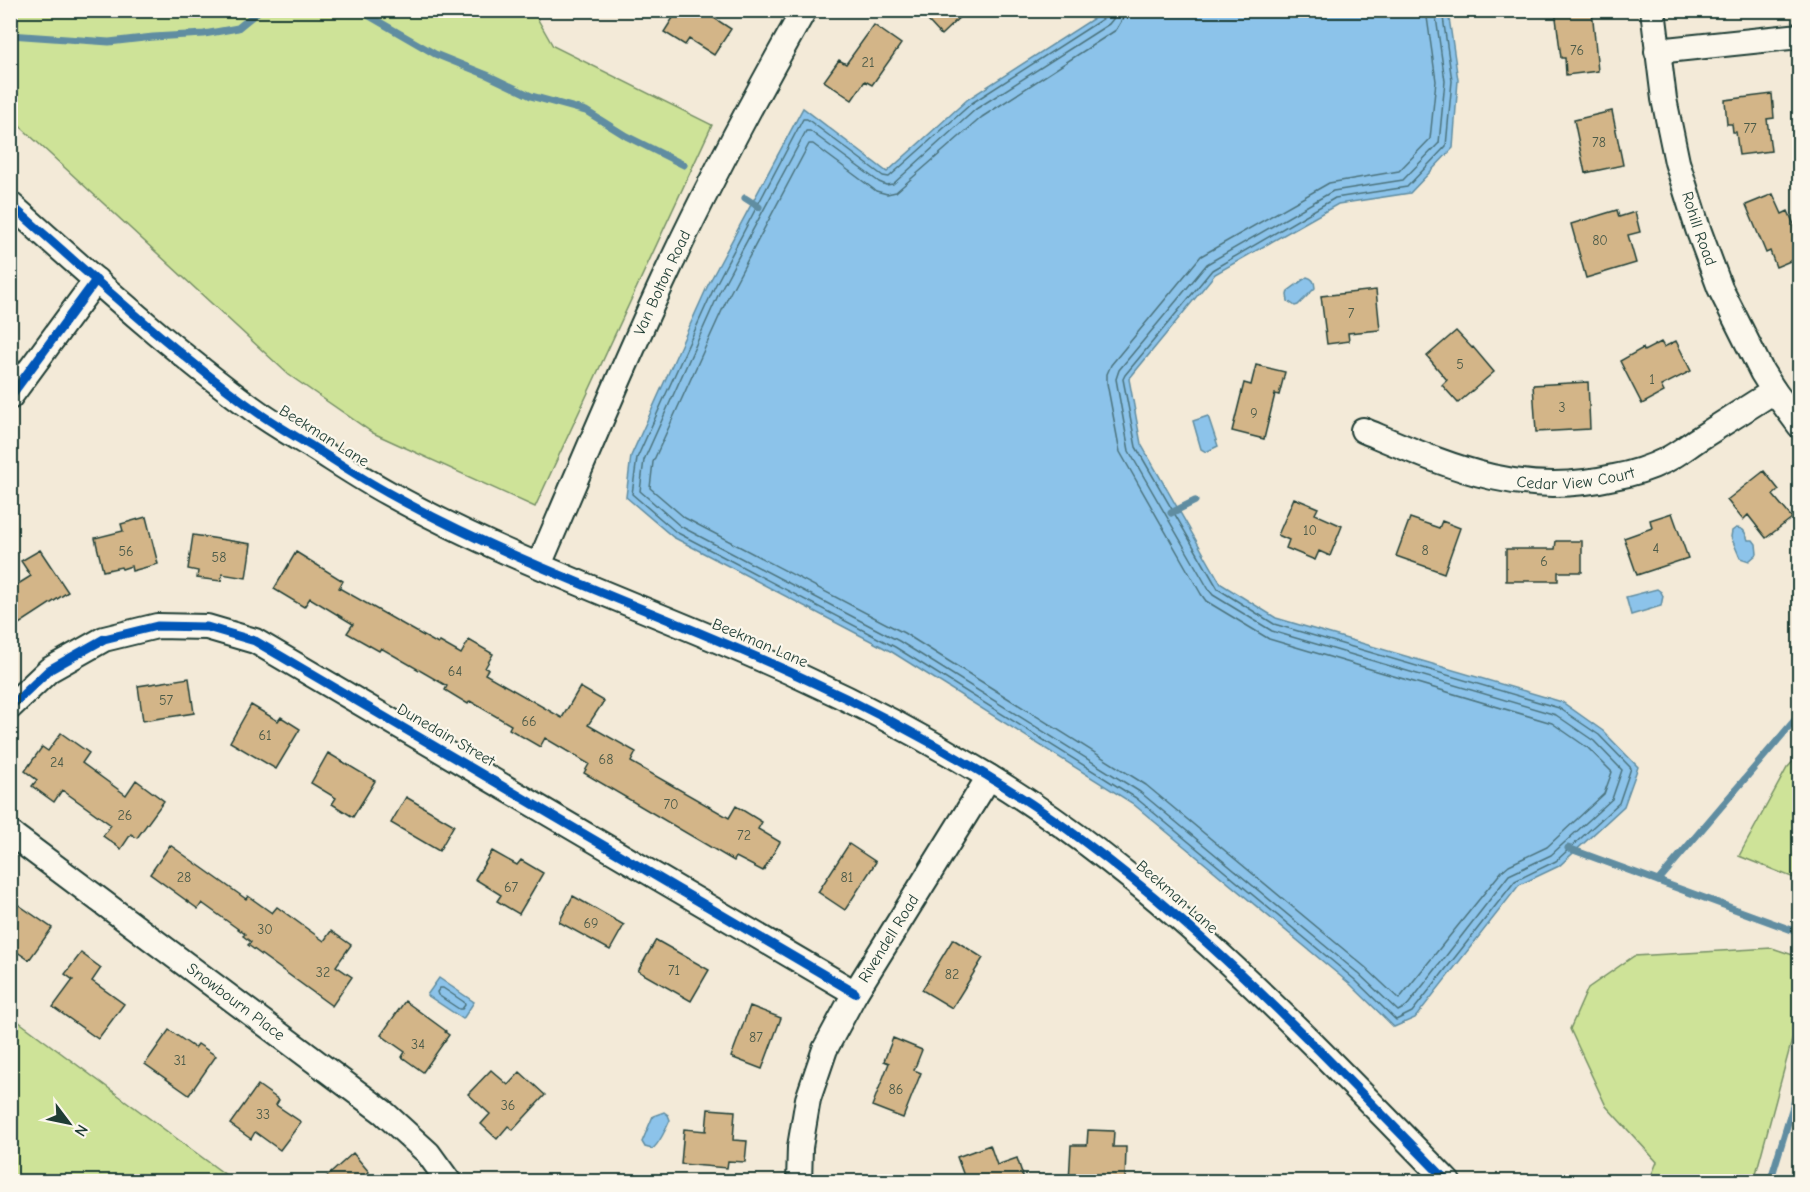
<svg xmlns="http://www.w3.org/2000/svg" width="1810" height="1192" viewBox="0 0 1810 1192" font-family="'Comic Neue',sans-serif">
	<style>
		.green { fill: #cee398; stroke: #769066; stroke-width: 1.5 }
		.water { fill: #8cc3ea; stroke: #608da1; stroke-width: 1.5 }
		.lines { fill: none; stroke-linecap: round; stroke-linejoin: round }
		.shore { stroke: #4b737d; stroke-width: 1.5 }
		.stream { stroke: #608da1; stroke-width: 7 }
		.building { fill: #d3b588; stroke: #1f3d34; stroke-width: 1.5 }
		.minor-casing { stroke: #1f3d34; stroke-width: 28 }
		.minor { stroke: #fbf7ec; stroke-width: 24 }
		.cycleway-casing { stroke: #fbf7ec; stroke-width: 13 }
		.cycleway { stroke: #0057b8; stroke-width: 9 }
		.labels { text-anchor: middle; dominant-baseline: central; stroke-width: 4.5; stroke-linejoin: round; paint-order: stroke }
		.number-label { font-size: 14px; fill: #4c5b49 }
		.street-label { font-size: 16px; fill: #1f3d34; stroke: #fbf7ec }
	</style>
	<rect width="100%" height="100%" fill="#f3ead8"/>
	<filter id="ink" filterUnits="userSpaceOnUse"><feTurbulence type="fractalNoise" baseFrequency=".0167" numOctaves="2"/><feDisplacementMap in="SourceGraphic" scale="12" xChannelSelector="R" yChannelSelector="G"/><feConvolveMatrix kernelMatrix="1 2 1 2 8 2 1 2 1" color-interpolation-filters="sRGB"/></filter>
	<g filter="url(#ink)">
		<!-- green -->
		<path class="green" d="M10 11H533L553 46 712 125 535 507 373 433 289 375 11 118Z
			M1799 755V880L1739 856 1787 768Z
			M1772 948 1799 957V1014L1754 1181H1649L1657 1162 1606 1106 1570 1029 1588 988 1634 956Z
			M11 1016 234 1181H11Z"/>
		<!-- water -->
		<path class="water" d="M1105 11H1448L1458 80 1453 148 1410 193 1338 204 1215 274 1129 379 1141 444 1221 584 1276 618 1562 702 1603 731 1638 767 1624 806 1559 866 1519 885 1415 1018 1394 1027 1350 984 1132 803 892 652 673 537 626 497 631 456 708 285 803 108 887 172 968 99Z
			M1307 277C1312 278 1315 282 1315 288L1298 305 1295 306 1288 301 1287 295 1288 291Z
			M1208 416 1218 446 1206 452 1201 449 1193 421Z
			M1736 528C1745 528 1745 533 1748 540H1753L1756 544 1757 554 1749 561 1740 558 1731 537 1732 531Z
			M1657 589 1661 592 1663 596 1661 606 1631 615 1626 597Z
			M439 978 474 1002 463 1019 427 995Z
			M664 1112 668 1115 670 1120C667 1127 658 1146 652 1149L645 1147 642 1142 653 1116Z"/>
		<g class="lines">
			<!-- shore -->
			<path class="shore" d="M1107 10 1104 18 972 103 889 177 883 176 807 119H803L714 288 637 458 632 494 676 532 895 647 1136 798 1354 979 1396 1020 1412 1012 1515 881 1556 861 1619 803 1631 768 1599 735 1559 708 1274 624 1218 589 1136 447 1123 379 1125 375 1212 270 1335 198 1407 187 1446 146 1452 81 1442 10
				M1115 10 1113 19 1109 24 976 109 893 184 886 185 879 182 810 131H806L720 291 644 460 640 491 680 526 899 641 1140 792 1359 974 1398 1011 1407 1006 1509 875 1551 855 1612 799 1622 770 1594 741 1556 715 1272 631 1213 595 1209 590 1129 451 1116 379 1119 370 1207 264 1333 191 1403 180 1439 143 1445 81 1435 10
				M1124 10 1122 20 1116 30 982 117 896 192 887 194 876 191 813 144H809L729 295 653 462 650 488 685 518 904 633 1146 785 1365 967 1399 999 1502 871 1509 865 1547 847 1604 794 1612 772 1588 748 1552 723 1269 639 1206 601 1201 594 1120 452 1107 383V374L1111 365 1201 256 1329 183 1399 171 1430 139 1436 81 1426 10
				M440 988H443L464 1002 465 1005 462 1009H459L438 995 437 992Z"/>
			<!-- stream -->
			<path class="stream" d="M359 10 435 54 487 75 531 96 586 111 626 136 684 165
				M10 35 109 42 153 37 204 34 238 28 260 10
				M745 198 759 207
				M1171 513 1195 501
				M1568 848 1800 933
				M1658 881 1800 714
				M1770 1182 1800 1083"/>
		</g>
		<!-- building -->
		<path class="building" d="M678 10H702L731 29 714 55 689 39 685 45 664 32Z
			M918 10H967L941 35Z
			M1555 10H1592L1598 71 1566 75 1565 58H1561Z
			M874 25 901 44 872 85 865 81 852 100 824 81 839 60 846 64Z
			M1772 94 1774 118 1767 119 1771 151 1739 155 1736 132H1733L1732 124H1727L1725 100Z
			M1612 111 1623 165 1585 173 1574 120Z
			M1773 194 1782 214 1788 211 1800 238V257L1776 267 1770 251 1766 253 1746 205Z
			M1617 210 1619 217 1635 212 1640 232 1628 235 1636 263 1586 278 1571 224Z
			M1376 290 1380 330 1348 333 1349 341 1327 344 1321 296Z
			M1456 331 1472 348 1473 347 1494 372 1458 403 1442 385 1447 380 1427 356Z
			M1676 341 1691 371 1661 386 1664 392 1642 404 1620 361 1643 348 1644 351 1661 342 1664 347Z
			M1256 365 1285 372 1279 395 1275 394 1264 439 1232 431 1244 383 1251 385Z
			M1588 382 1590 429 1536 432 1533 385Z
			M1764 471 1779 490 1773 495 1792 518 1766 538 1748 515 1743 520 1727 500Z
			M1294 498 1318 508 1315 514 1342 526 1330 556 1319 551 1315 560 1286 548 1289 540 1278 535Z
			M1672 513 1688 558 1637 575 1624 538 1652 528 1650 520Z
			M146 517 158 564 132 571 131 566 122 569 121 567 103 571 95 538 123 531 121 524Z
			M1410 518 1439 528 1442 521 1460 528 1444 573 1396 556Z
			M193 535 251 544 246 578 222 574 221 581 197 578 198 571 188 569Z
			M1556 541H1582V572H1558V581H1506V549H1555Z
			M40 550 68 592 19 624 10 610V589L31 576 21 561Z
			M296 552 343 581 339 588 438 644 440 642 461 654 469 640 493 654 485 668 488 669 485 674 562 718 580 687 604 701 588 725 636 752 631 762 729 818 736 806 762 822 758 829 780 842 763 871 736 857 734 861 584 773 589 764 545 738 540 747 509 729 511 725 470 701 468 704 445 690 447 686 381 648 379 651 347 633 353 624 310 598 304 607 274 589Z
			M189 678 194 713 143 721 138 686Z
			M251 705 278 721 281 717 300 729 276 769 230 742Z
			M61 733 89 753 82 763 126 795 136 780 164 801 137 838 131 834 121 849 103 836 111 825 62 790 54 802 32 786 37 780 25 771 42 747 48 751Z
			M328 753 375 781 353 817 332 804 336 798 311 783Z
			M406 797 454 825 439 851 391 823Z
			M849 844 876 862 845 910 818 892Z
			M170 845 246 899 248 896 272 913 277 907 324 941 331 931 351 945 336 966 352 977 332 1006 248 945 251 942 243 936 245 934 202 903 198 909 150 874Z
			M492 851 517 865 521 860 543 873 519 914 497 901 501 895 475 879Z
			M573 896 624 925 610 950 559 922Z
			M10 899 52 928 29 960 10 947Z
			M953 939 983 958 952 1008 922 990Z
			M656 940 709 970 691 1001 638 971Z
			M81 953 101 968 92 981 124 1004 98 1039 53 1007 73 980 65 974Z
			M405 1001 446 1031 445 1032 449 1035 423 1072 402 1057 405 1052 381 1035Z
			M750 1006 781 1018 762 1069 731 1057Z
			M169 1030 195 1048 198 1044 216 1056 189 1095 145 1064Z
			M893 1038 922 1050 914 1070 921 1073 903 1118 872 1106 889 1063 884 1061Z
			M491 1070 508 1085 520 1072 545 1095 513 1130 508 1126 497 1139 481 1124 490 1114 468 1094Z
			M258 1085 279 1100 276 1105 301 1122 280 1150 255 1132 251 1139 230 1124Z
			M708 1109 735 1111 733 1140 747 1141 745 1162 728 1161 727 1168 681 1164 684 1129 706 1131Z
			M1088 1130 1114 1131 1113 1147H1126L1125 1182H1069L1071 1145H1087Z
			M990 1145 997 1165 1017 1158 1025 1182H957V1178L964 1176 957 1157Z
			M353 1153 369 1172 358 1182H321Z"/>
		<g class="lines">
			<!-- minor casing -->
			<g class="minor-casing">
				<g id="minor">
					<path id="s1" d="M1653 10 1664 99 1677 162 1698 229 1720 288 1762 372 1774 391 1800 426"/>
					<path d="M1657 51 1800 36"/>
					<path d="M10 204C89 274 168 347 253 409 272 423 293 435 313 447 337 462 362 479 388 493 519 566 663 613 799 676 863 705 925 738 986 775 1163 882 1304 1035 1448 1182"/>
					<path d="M10 397 96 280"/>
					<path id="s2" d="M1363 430C1449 466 1518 499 1614 477 1631 474 1650 468 1666 460 1678 454 1689 445 1700 438 1725 422 1749 407 1774 391"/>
					<path id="s3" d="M539 565C579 472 618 378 661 285 704 192 753 100 804 10"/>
					<path d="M10 707 49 670 104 639 157 626 207 627 255 641 855 993"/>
					<path id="s4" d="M10 833 383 1112 428 1153 449 1182"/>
					<path id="s5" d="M799 1182 800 1147 808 1099 825 1049 855 993 989 777"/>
				</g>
			</g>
			<!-- minor -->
			<use href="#minor" class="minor"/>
			<!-- cycleway casing -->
			<g class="cycleway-casing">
				<path id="cycleway" d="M10 204C89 274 168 347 253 409 272 423 293 435 313 447 337 462 362 479 388 493 519 566 663 613 799 676 863 705 925 738 986 775 1163 882 1304 1035 1448 1182
					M10 397 96 280
					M10 707 49 670 104 639 157 626 207 627 255 641 855 993"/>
			</g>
			<!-- cycleway -->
			<use href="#cycleway" class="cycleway"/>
		</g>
	</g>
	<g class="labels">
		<!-- number labels -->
		<g class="number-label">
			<text x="1577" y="50">76</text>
			<text x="868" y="62">21</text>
			<text x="1750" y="128">77</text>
			<text x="1599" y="142">78</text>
			<text x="1600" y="240">80</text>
			<text x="1351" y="313">7</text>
			<text x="1460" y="364">5</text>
			<text x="1652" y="379">1</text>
			<text x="1562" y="407">3</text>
			<text x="1254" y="413">9</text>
			<text x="1310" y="530">10</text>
			<text x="1656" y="548">4</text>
			<text x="1425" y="550">8</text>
			<text x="126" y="551">56</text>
			<text x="219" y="557">58</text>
			<text x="1544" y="561">6</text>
			<text x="455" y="671">64</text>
			<text x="166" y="700">57</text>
			<text x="529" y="721">66</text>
			<text x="265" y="735">61</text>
			<text x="606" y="759">68</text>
			<text x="57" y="762">24</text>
			<text x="671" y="804">70</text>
			<text x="125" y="815">26</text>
			<text x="744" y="835">72</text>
			<text x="184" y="877">28</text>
			<text x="847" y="877">81</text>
			<text x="511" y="887">67</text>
			<text x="591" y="923">69</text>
			<text x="265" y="929">30</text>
			<text x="674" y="970">71</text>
			<text x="323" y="972">32</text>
			<text x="952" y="974">82</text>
			<text x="756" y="1037">87</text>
			<text x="418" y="1044">34</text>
			<text x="180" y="1060">31</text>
			<text x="896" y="1089">86</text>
			<text x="508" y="1105">36</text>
			<text x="263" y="1114">33</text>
		</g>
		<!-- street labels -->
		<g class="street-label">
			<text stroke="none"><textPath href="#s1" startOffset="224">Rohill Road</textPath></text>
			<text stroke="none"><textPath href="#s3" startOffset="308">Van Bolton Road</textPath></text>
			<text transform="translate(324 436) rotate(32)">Beekman Lane</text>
			<text stroke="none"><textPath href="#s2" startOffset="222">Cedar View Court</textPath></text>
			<text transform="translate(760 643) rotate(23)">Beekman Lane</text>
			<text transform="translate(446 735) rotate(30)">Dunedain Street</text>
			<text transform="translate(1177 897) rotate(41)">Beekman Lane</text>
			<text stroke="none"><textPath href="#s5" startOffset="264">Rivendell Road</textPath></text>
			<text stroke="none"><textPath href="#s4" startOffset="282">Snowbourn Place</textPath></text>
		</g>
	</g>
	<!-- margin -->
	<rect width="1810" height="1192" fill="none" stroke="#fbf7ec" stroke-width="36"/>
	<rect x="18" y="18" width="1774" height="1156" fill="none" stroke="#1f3d34" stroke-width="2" filter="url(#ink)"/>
	<!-- north arrow -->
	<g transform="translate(69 1123) rotate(122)" stroke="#fbf7ec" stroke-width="4.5" paint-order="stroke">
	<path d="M0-4.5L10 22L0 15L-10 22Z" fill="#1f3d34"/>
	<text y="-9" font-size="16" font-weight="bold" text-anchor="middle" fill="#1f3d34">N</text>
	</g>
</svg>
